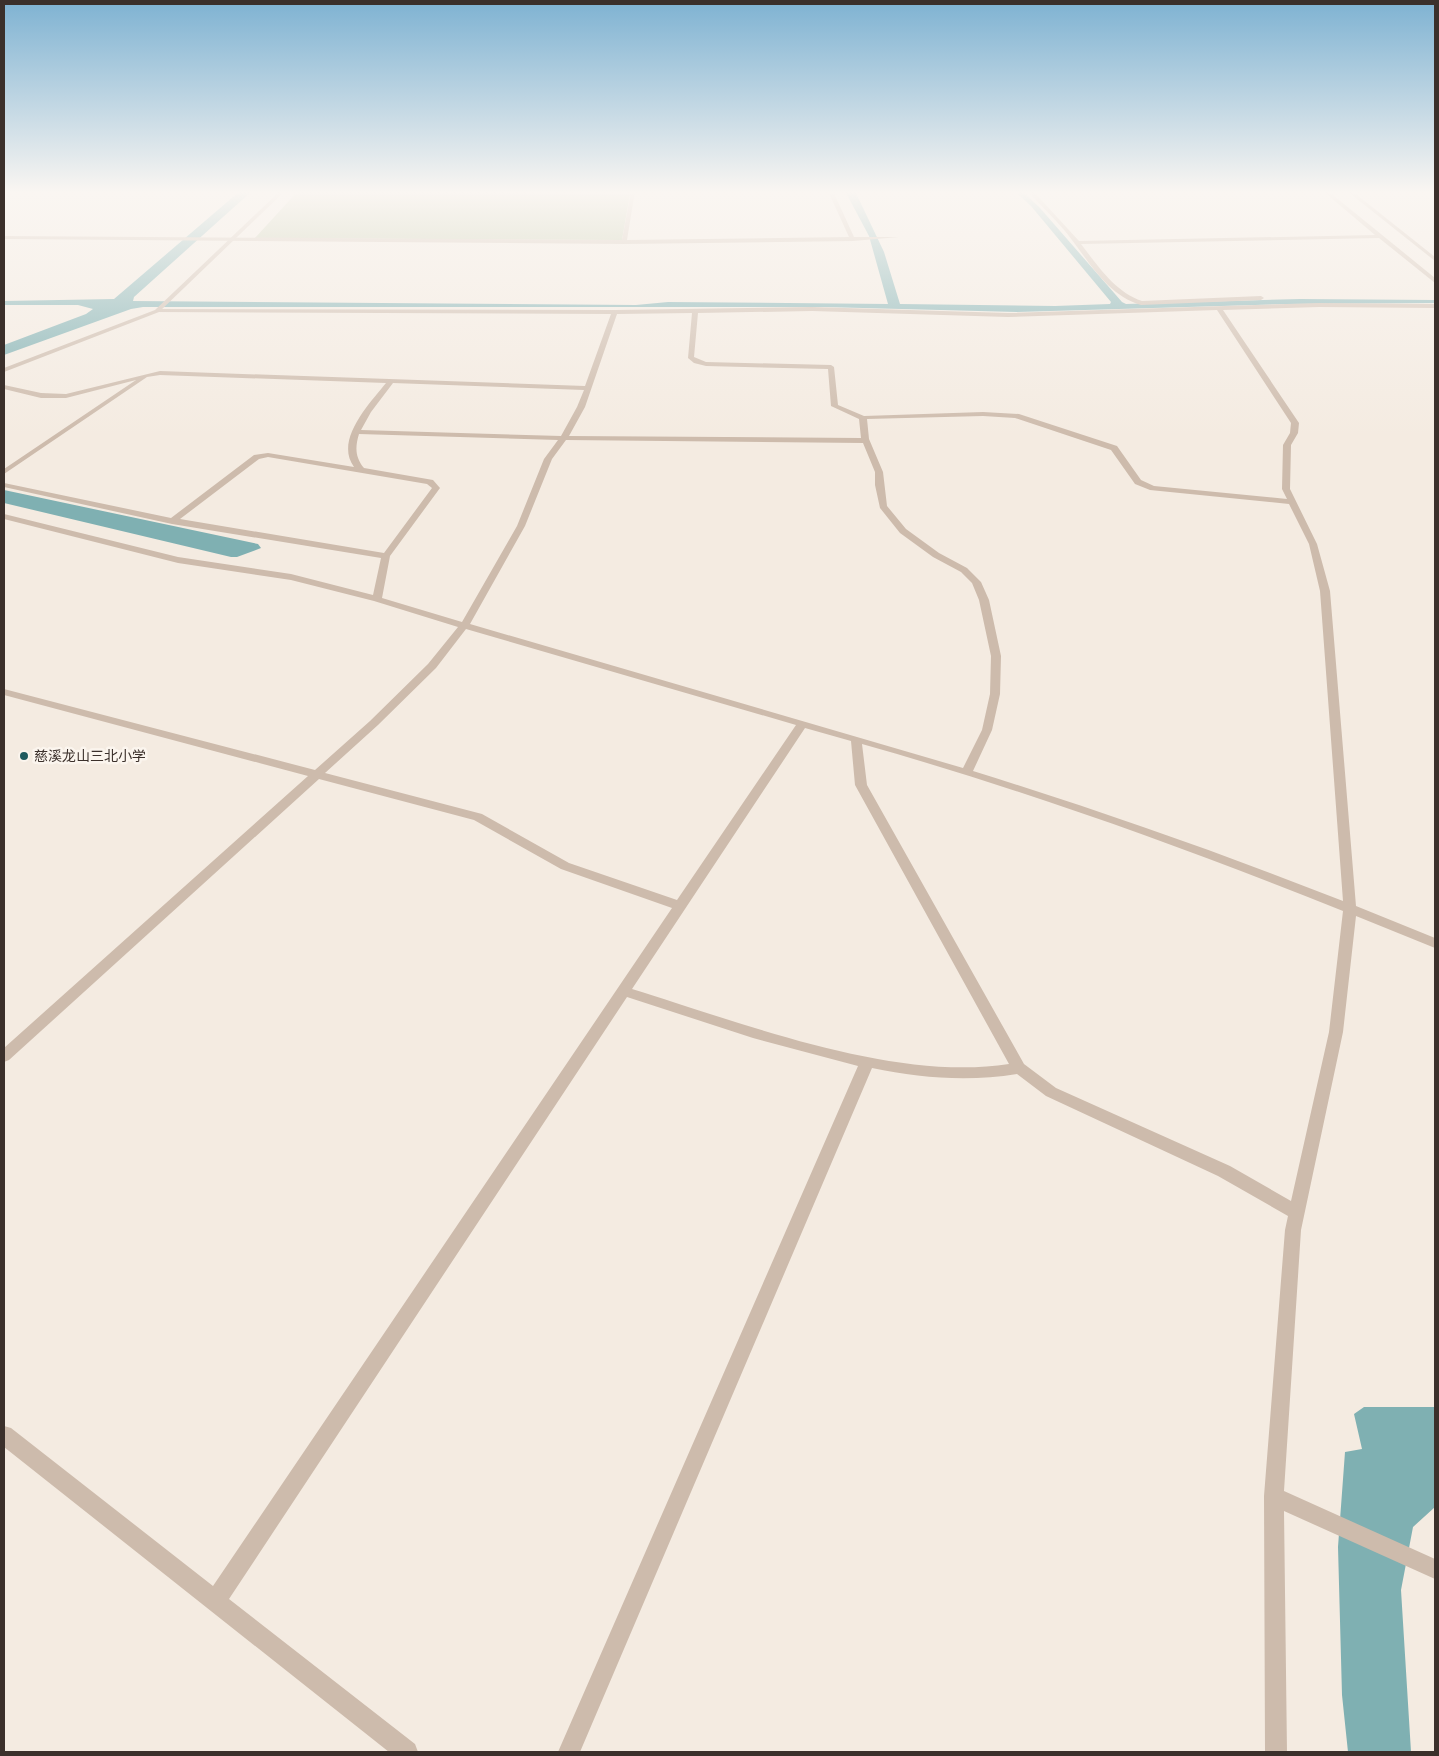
<svg xmlns="http://www.w3.org/2000/svg" width="1439" height="1756" viewBox="0 0 1439 1756" font-family="Signika,'Noto Sans SC',sans-serif">
	<style>
		.green { fill: #b8c4a0 }
		.water { fill: #7fb0b2 }
		.lines { fill: none; stroke-linecap: round; stroke-linejoin: round }
		.service { fill: #cdbbac; fill-rule: evenodd }
		.minor { fill: #cdbbac; fill-rule: evenodd }
		.tertiary { fill: #cdbbac; fill-rule: evenodd }
		.poi-dot { fill: #1f5a5e; stroke: #fbf5ee; stroke-width: 2 }
		.labels { text-anchor: middle; dominant-baseline: central; stroke-width: 5; stroke-linejoin: round; paint-order: stroke }
		.poi-label { font-size: 14px; fill: #3b302b; stroke: #fbf5ee; text-anchor: start }
	</style>
	<rect width="100%" height="100%" fill="#f4ebe1"/>
	<!-- green -->
	<path class="green" d="M298 191 630 194 622 240 255 238Z"/>
	<!-- water -->
	<path class="water" d="M240 191H252L134 297 133 301 636 305 668 302 888 304 869 236 845 191H855L884 252 900 304 1055 306 1110 304 1111 302 1031 206 1015 191H1022L1040 208 1122 302 1126 304 1300 299 1435 300V303L1289 304 1017 312 824 307H143L131 309 4 355V345L86 314 93 309 78 305H4V301L114 299Z
		M4 490 258 544 261 548 237 557H231L4 503Z
		M1364 1407H1435V1507L1413 1527 1401 1590 1411 1752H1348L1342 1695 1338 1547 1345 1452 1362 1449 1354 1414Z"/>
	<g class="lines">
		<!-- service -->
		<path class="service" d="M1352 191 1435 257V261L1347 191Z"/>
		<!-- minor -->
		<path class="minor" d="M631 191H635L627 240 849 237 828 191H833L854 237H899L853 241 624 244 4 239V236L622 240Z
			M1028 191H1033L1079 241 1375 235 1323 191H1328L1435 278V283L1379 238 1081 244C1098 266 1115 292 1142 301L1261 296 1264 298 1261 300 1141 305C1106 295 1087 258 1065 231 1053 217 1040 205 1028 191Z
			M1319 303 1435 304V308L1319 307 1223 310 1299 423 1298 433 1291 445 1290 489 1317 544 1330 591 1356 906 1435 938V948L1356 916 1343 1032 1301 1230 1284 1491 1435 1559V1579L1284 1511 1287 1752H1265L1264 1496 1285 1230 1288 1216 1218 1176 1046 1096 1017 1074C968 1082 920 1078 872 1068L580 1752H558L858 1066 753 1038 627 997 229 1599 415 1744 418 1752H389L4 1447V1426L11 1428 213 1586 672 908 561 869 474 820 319 779 9 1060 4 1062V1048L308 776 4 695V689L315 770 370 721 428 664 458 627 374 601 291 580 178 563 4 519V514L178 557 291 574 373 595 381 558 172 524 4 487V483L171 518 254 455 268 453 354 467C334 440 370 403 386 383L160 375 147 377 4 474V469L136 380 66 398H41L4 389V385L41 393 66 394 160 371 585 386 611 314 155 312 157 309 615 310 812 307 1008 313ZM1217 310 1291 423 1290 433 1283 445 1282 489 1287 499 1154 486 1141 480 1117 446 1019 414 983 412 864 416 838 405 834 367 831 365 706 362 694 357 698 313 812 311 1008 317ZM692 313 688 358 694 363 706 366 828 369 831 406 859 419 861 438 569 436 585 407 617 314ZM393 383 584 390 577 407 561 436 361 430 371 412ZM983 416 1015 418 1111 450 1135 484 1150 490 1289 504 1309 544 1320 591 1343 901C1221 853 1098 810 973 771L992 730 1000 694 1001 656 989 600 981 582 967 568 939 553 906 529 887 506 883 472 869 439 867 419ZM359 434 558 440 544 459 517 526 462 622 382 598 390 556 440 488 433 480 364 468C355 457 355 447 359 434ZM566 440 863 443 875 472V485L880 508 900 533 933 557 961 572 972 583 979 600 991 656 990 694 982 730 963 768 470 624 525 526 552 459ZM268 457 427 484 432 488 384 553 180 519 259 459ZM466 629 796 725 677 900 569 863 482 814 325 773 378 725 436 668ZM805 728 851 741 855 785 1009 1064C893 1082 743 1023 632 989ZM862 744C1025 790 1186 848 1343 911L1329 1032 1291 1201 1230 1166 1056 1088 1024 1064 867 785Z"/>
		<!-- tertiary -->
		<path class="tertiary" d="M280 191H285L159 312 4 372V368L155 310Z"/>
	</g>
	<!-- sky -->
	<linearGradient id="sky" x2="0" y2="1"><stop stop-color="#7eb2d2"/><stop offset="0.44" stop-color="#faf6f2"/><stop offset="1" stop-color="#faf6f2" stop-opacity="0"/></linearGradient>
	<rect width="1439" height="437" fill="url(#sky)"/>
	<!-- markers -->
	<circle class="poi-dot" cx="24" cy="756" r="5"/>
	<g class="labels">
		<!-- poi labels -->
		<g class="poi-label">
			<text x="34" y="756">慈溪龙山三北小学</text>
		</g>
	</g>
	<!-- border -->
	<rect width="1439" height="1756" fill="none" stroke="#3b302b" stroke-width="10"/>
</svg>
